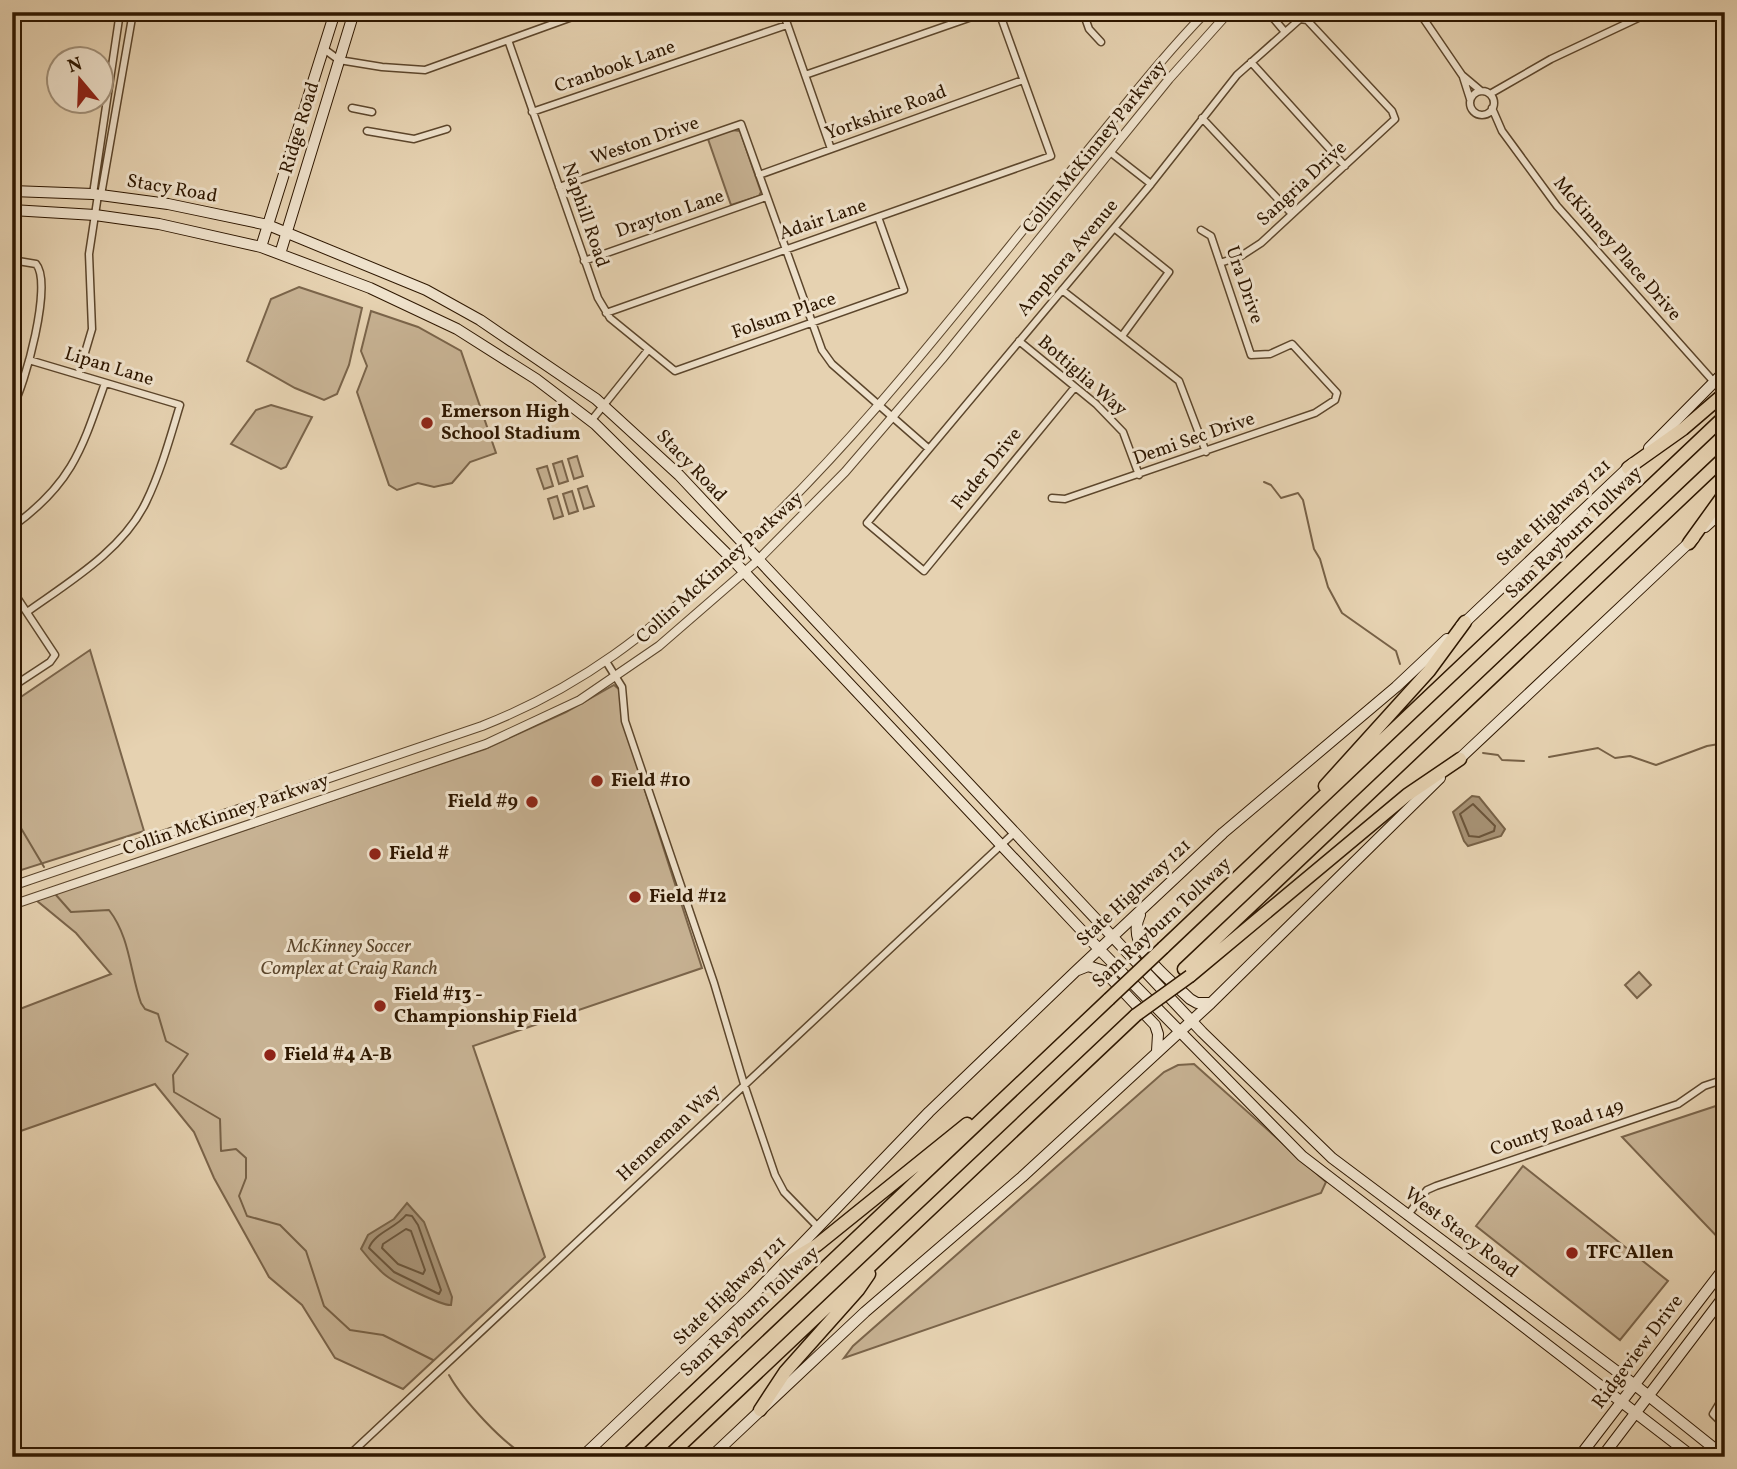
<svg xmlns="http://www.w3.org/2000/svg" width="1737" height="1469" viewBox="0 0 1737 1469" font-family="Vollkorn,serif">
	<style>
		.green { fill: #c7b293; stroke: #7a644a; stroke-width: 2 }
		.water { fill: #a79275; stroke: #776146; stroke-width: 2 }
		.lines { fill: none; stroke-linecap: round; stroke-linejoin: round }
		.shore { stroke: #6a543a; stroke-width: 2 }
		.stream { stroke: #776146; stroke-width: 2 }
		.minor-casing { stroke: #5c462c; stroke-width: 9 }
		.tertiary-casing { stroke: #5c462c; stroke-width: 10 }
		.secondary-casing { stroke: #2e1700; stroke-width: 12 }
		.motorway-casing { stroke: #2e1700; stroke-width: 15 }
		.minor { stroke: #efe2cc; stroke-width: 6 }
		.tertiary { stroke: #efe2cc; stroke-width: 8 }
		.secondary { stroke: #efe2cc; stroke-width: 10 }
		.motorway { stroke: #e6d2b1; stroke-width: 12 }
		.motorway-bridge-casing { stroke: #2e1700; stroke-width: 15; stroke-linecap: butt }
		.motorway-bridge { stroke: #e6d2b1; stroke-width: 12 }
		.poi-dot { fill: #8f2418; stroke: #efe2cc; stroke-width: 2.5 }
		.labels { text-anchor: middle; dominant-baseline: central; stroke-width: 6; stroke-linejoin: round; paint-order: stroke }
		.street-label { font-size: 19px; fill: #2e1700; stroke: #efe2cc }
		.poi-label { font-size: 19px; font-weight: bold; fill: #2e1700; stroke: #efe2cc; text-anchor: start }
		.park-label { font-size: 19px; font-style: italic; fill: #5c462c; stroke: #efe2cc }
	</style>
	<rect width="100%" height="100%" fill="#e6d2b1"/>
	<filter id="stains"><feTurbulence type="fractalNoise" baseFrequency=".00286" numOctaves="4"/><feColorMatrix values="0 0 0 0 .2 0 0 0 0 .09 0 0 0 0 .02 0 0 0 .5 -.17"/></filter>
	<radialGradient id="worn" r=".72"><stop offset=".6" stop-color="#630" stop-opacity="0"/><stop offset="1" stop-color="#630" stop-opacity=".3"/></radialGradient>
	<!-- green -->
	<path class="green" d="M731 130 740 131 761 192 759 196 731 205 708 139Z
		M299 287 362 308 349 365 337 394 324 400 295 388 247 361 271 299Z
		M371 311 418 327 461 351 496 453 470 462 452 483 434 487 418 483 397 490 389 485 357 392 367 366 361 351Z
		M271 405 312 417 286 467 281 469 231 444 256 410Z
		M577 456 583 476 574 479 568 459Z
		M562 461 568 481 559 484 553 464Z
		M547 466 553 486 544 489 537 469Z
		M587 486 594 506 584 509 578 489Z
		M572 491 578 511 569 514 563 494Z
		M557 496 563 516 554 519 548 499Z
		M90 650 144 831 12 873V703Z
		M614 685 620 690 623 722 702 968 473 1046 545 1257 403 1389 335 1358 302 1305 269 1277 214 1178 194 1132 155 1084 12 1134V1012L111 974 76 933 36 900 485 749 566 712Z
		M1639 972 1651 985 1637 998 1625 985Z
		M1194 1064 1326 1182 1321 1193 844 1358 853 1346 1164 1072 1178 1065Z
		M1725 1103V1245L1622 1137Z
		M1523 1166 1668 1281 1620 1340 1476 1226Z"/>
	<!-- water -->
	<path class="water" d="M1472 796 1479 797 1505 829 1501 836 1468 846 1464 841 1453 812Z
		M407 1203 424 1222 452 1297 451 1305C443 1306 394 1283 384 1274 376 1267 367 1257 361 1249L368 1235 394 1219Z"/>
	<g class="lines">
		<!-- shore -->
		<path class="shore" d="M1473 804 1495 826 1494 831 1479 837 1469 836 1460 814Z
			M406 1215 412 1216 418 1225 441 1290 439 1294 394 1272 369 1248C374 1233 396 1228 406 1215Z
			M406 1229 411 1231 425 1270 423 1274 398 1264 382 1248 383 1244Z"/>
		<!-- stream -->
		<path class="stream" d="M1264 482 1271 485 1281 498 1298 493 1303 500 1314 549 1320 559 1328 587 1342 613 1396 651 1400 664
			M1483 753 1498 755 1502 760 1524 761
			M1549 757 1598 748 1615 758 1630 756 1656 765 1707 746 1725 743
			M12 813 44 867
			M56 895 71 912 109 910C130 937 130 972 141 1003L145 1009 158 1014 166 1041 188 1054 173 1075 174 1092 220 1119 221 1151 236 1149 246 1158V1178L239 1196 247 1216 280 1225 306 1251 324 1306 350 1330 383 1335 433 1360
			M449 1375C463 1400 503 1444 528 1457"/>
		<!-- minor casing -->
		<g class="minor-casing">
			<path id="minor" d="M783 12 831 149
				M1083 12 1089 29 1101 42
				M1268 12 1285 32
				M1419 12 1462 75 1481 91
				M508 40 598 298 610 318 675 371 904 290 878 217
				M324 49 339 60 382 67 425 70 586 12
				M1251 62 1345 166
				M805 75 986 12
				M1463 77 1470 99
				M1470 103a12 12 0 1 1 24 0a12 12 0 1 1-24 0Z
				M1490 94 1551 59 1651 12
				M352 108 372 112
				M1492 108 1502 131 1557 206 1714 382
				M532 112 787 25
				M1202 118 1292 214
				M367 131 414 139 447 129
				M1110 152 1151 184
				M759 175 1023 80
				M559 187 741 124 822 350 832 364 929 449
				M93 194 120 12
				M101 195 133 12
				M1114 228 1169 272 1122 336
				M12 260 36 264C53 283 25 386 12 408
				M584 261 766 197
				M1062 290 1179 381 1206 452
				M606 313 1051 156 999 12
				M1019 341 1096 404 1123 432 1139 475
				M79 373 92 329 89 254 98 195
				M1075 387 924 571 867 523 1151 184 1237 75 1300 19 1307 20 1392 111 1395 119 1261 243 1241 256 1220 263
				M591 421 648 350
				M1052 498 1065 499 1315 413 1335 400 1337 393 1292 344 1270 354 1251 355 1211 236 1201 230
				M12 527C72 484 82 449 105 383
				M12 590 55 655 50 662 12 687
				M27 612C69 582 123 550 146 502 161 471 170 438 180 405L29 360
				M607 663 622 687 625 721 714 983 744 1084 775 1175 784 1192 819 1228
				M1407 1216 1427 1190 1436 1186 1678 1104 1704 1086 1725 1079
				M1725 1394 1713 1414 1725 1426
				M347 1457 1014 833"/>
		</g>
		<!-- tertiary casing -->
		<g class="tertiary-casing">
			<path id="tertiary" d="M12 886 482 726C584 686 649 632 730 559 864 437 973 289 1089 149 1127 103 1164 55 1206 12
				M12 905 486 744 580 700 659 646 757 561 845 472 942 359 1169 79 1229 12"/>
		</g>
		<!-- secondary casing -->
		<g class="secondary-casing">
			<path id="secondary" d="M12 191 93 194 168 204 268 225 426 290 480 320 596 399 679 475 1202 1032 1332 1158 1635 1385 1725 1457
				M12 210 95 215 159 224 261 247 370 288 457 329 536 379 595 424 731 558 1099 949 1302 1156 1693 1457
				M261 247 335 12
				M280 254 354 12
				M1649 448 1725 371
				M1705 527 1725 509
				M1461 626 1633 463
				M1455 763 1694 538
				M1140 915C1124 948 1168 977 1190 999L1197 1003H1211
				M1078 970 1088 966 1104 971 1155 1025 1158 1034 1157 1051
				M582 1457 752 1296 929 1112 1077 970 1223 833 1396 687 1447 639
				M711 1457 865 1312 1022 1177 1211 1003 1440 778
				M1579 1457 1725 1267
				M1602 1457 1725 1295"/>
		</g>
		<!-- motorway casing -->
		<g class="motorway-casing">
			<path id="motorway" d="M1628 468 1683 429 1725 393
				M1689 543 1725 493
				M1325 786 1429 671 1465 622
				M1163 948 1725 416
				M1184 969 1725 457
				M1190 976 1407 795 1460 759
				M785 1264 817 1245 967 1124
				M760 1410 785 1372 858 1290 869 1274
				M625 1457 1109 999
				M668 1457 1136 1015"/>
		</g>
		<!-- minor -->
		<use href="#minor" class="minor"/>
		<!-- tertiary -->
		<use href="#tertiary" class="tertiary"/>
		<!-- secondary -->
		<use href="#secondary" class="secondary"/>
		<!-- motorway -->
		<use href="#motorway" class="motorway"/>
		<!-- motorway-bridge casing -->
		<g class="motorway-bridge-casing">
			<path id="motorway-bridge" d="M1109 999 1163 948
				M1136 1015 1190 976"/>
		</g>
		<!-- motorway-bridge -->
		<use href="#motorway-bridge" class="motorway-bridge"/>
	</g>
	<!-- markers -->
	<g class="poi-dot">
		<circle cx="427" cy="423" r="7"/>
		<circle cx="597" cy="781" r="7"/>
		<circle cx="532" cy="802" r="7"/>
		<circle cx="375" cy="854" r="7"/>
		<circle cx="635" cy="897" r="7"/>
		<circle cx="380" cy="1006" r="7"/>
		<circle cx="270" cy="1055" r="7"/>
		<circle cx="1572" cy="1253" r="7"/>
	</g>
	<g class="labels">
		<!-- street labels -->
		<g class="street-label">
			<text transform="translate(615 67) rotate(-19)">Cranbook Lane</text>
			<text transform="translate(886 113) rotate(-20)">Yorkshire Road</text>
			<text transform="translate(300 128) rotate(-73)">Ridge Road</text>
			<text transform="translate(645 141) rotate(-19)">Weston Drive</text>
			<text transform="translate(1095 147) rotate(-51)">Collin McKinney Parkway</text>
			<text transform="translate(1302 184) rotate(-43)">Sangria Drive</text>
			<text transform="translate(172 189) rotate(10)">Stacy Road</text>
			<text transform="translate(670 214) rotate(-19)">Drayton Lane</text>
			<text transform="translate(585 215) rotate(71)">Naphill Road</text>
			<text transform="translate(823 220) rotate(-19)">Adair Lane</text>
			<text transform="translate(1617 249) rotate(49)">McKinney Place Drive</text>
			<text transform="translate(1068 258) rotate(-50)">Amphora Avenue</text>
			<text transform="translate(1244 285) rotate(71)">Ura Drive</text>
			<text transform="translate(784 316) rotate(-19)">Folsum Place</text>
			<text transform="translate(109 367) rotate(17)">Lipan Lane</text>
			<text transform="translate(1082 376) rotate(41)">Bottiglia Way</text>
			<text transform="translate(1194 439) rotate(-19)">Demi Sec Drive</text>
			<text transform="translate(691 466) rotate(46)">Stacy Road</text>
			<text transform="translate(987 469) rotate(-51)">Fuder Drive</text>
			<text transform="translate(1554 513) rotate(-43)">State Highway 121</text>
			<text transform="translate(1574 533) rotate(-44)">Sam Rayburn Tollway</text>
			<text transform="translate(720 568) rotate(-42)">Collin McKinney Parkway</text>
			<text transform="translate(226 815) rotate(-19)">Collin McKinney Parkway</text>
			<text transform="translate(1134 893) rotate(-43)">State Highway 121</text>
			<text transform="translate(1162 923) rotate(-43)">Sam Rayburn Tollway</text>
			<text transform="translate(1557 1128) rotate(-19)">County Road 149</text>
			<text transform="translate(669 1133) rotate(-43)">Henneman Way</text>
			<text transform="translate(1461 1233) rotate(37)">West Stacy Road</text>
			<text transform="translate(730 1291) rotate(-44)">State Highway 121</text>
			<text transform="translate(750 1312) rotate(-43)">Sam Rayburn Tollway</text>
			<text transform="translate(1638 1352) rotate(-53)">Ridgeview Drive</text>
		</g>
		<!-- poi labels -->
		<g class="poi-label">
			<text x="441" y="412">Emerson High<tspan x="441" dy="22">School Stadium</tspan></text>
			<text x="611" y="781">Field #10</text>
			<text x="518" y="802" text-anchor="end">Field #9</text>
			<text x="389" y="854">Field #</text>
			<text x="649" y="897">Field #12</text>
			<text x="394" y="995">Field #13 -<tspan x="394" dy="22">Championship Field</tspan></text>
			<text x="284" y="1055">Field #4 A-B</text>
			<text x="1586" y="1253">TFC Allen</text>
		</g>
		<!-- park labels -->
		<g class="park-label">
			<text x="349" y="947">McKinney Soccer<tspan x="349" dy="22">Complex at Craig Ranch</tspan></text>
		</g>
	</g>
	<!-- margin -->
	<rect width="1737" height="1469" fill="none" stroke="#e6d2b1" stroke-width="42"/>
	<rect x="14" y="14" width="1709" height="1441" fill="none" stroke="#2e1700" stroke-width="3.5"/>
	<rect x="21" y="21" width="1695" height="1427" fill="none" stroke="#2e1700" stroke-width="2"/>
	<!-- north arrow -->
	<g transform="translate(80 80) rotate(341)"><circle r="33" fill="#efe2cc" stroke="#a2917a" stroke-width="2"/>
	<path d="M0-5L12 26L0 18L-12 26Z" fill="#8f2418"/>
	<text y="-10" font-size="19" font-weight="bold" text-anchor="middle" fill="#2e1700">N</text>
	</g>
	<rect width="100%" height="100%" filter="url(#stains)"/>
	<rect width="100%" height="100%" fill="url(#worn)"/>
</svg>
